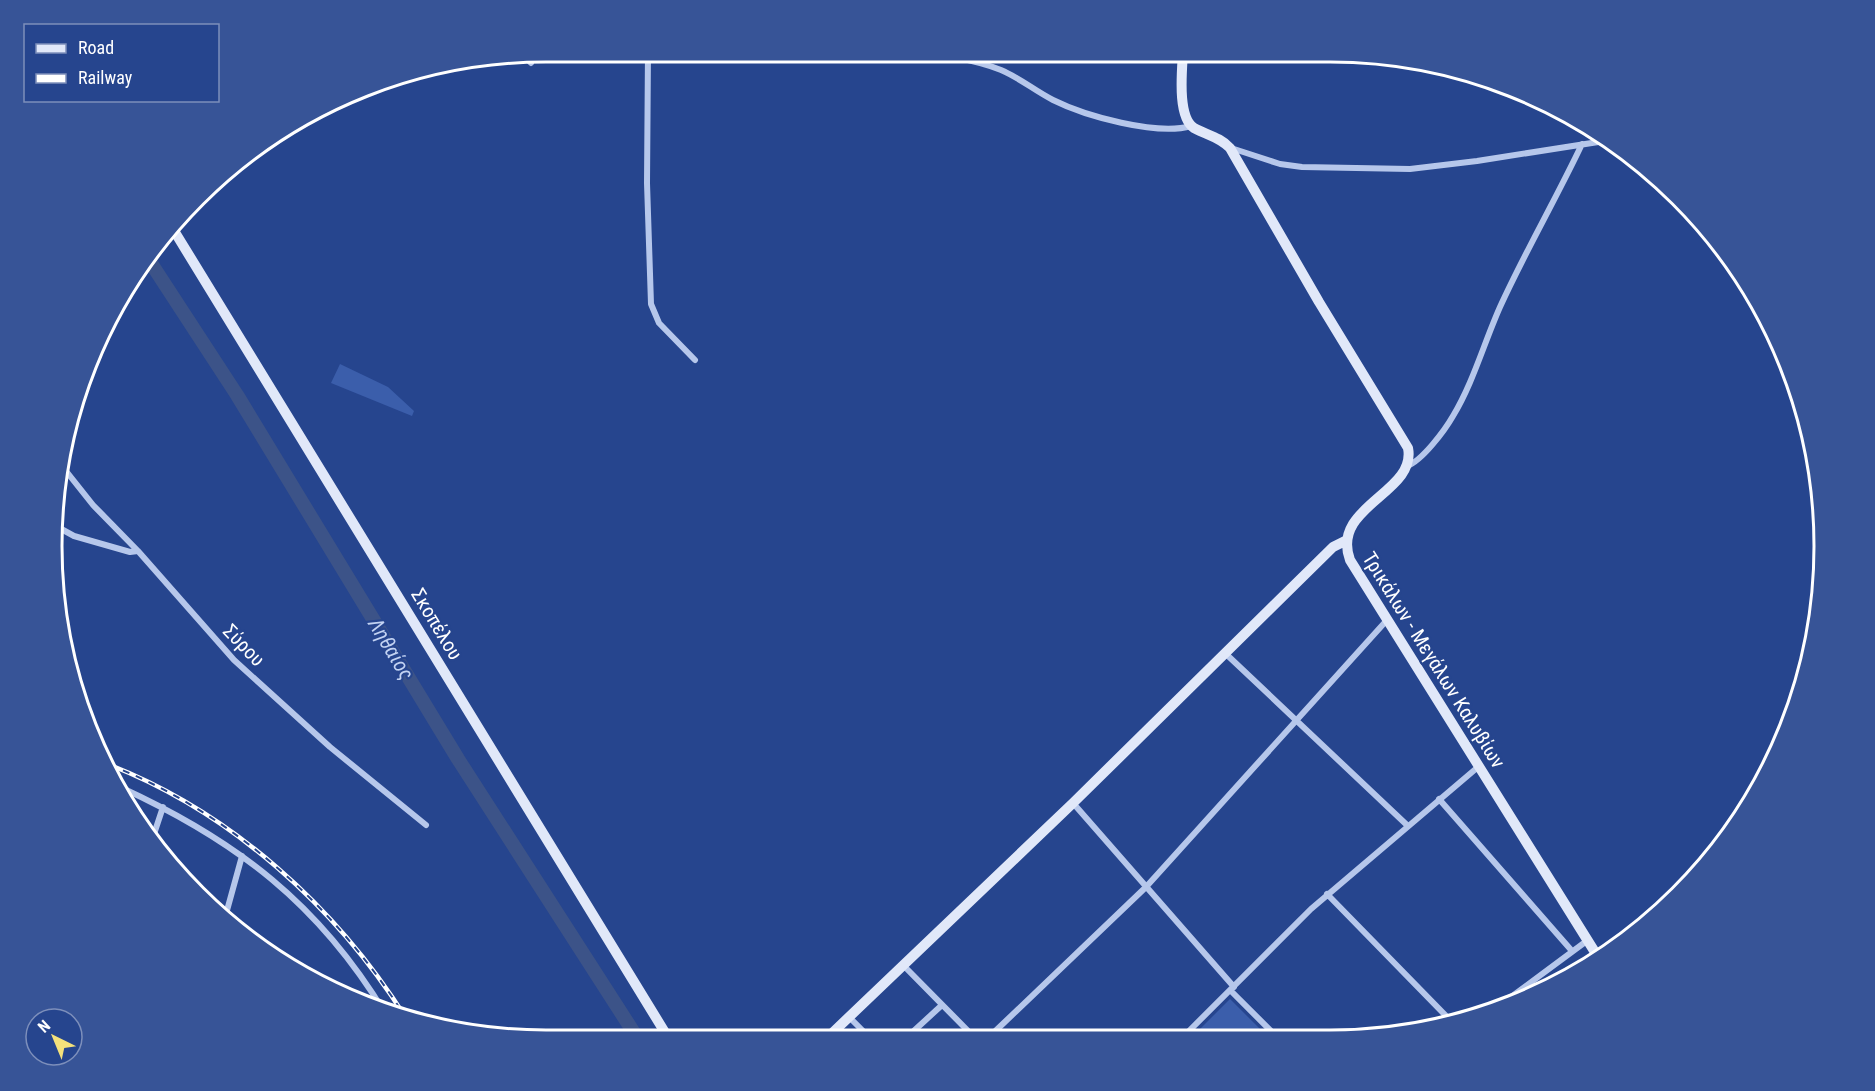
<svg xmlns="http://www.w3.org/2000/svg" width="1875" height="1091" viewBox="0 0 1875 1091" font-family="'Roboto Condensed',sans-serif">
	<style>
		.green { fill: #3b5eab }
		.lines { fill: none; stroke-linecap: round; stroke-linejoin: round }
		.river { stroke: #3c5388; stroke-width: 14 }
		.street { stroke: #b6c7eb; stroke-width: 6 }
		.secondary { stroke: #e1e8f9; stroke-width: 10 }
		.rail-casing { stroke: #fff; stroke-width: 4.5 }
		.rail { stroke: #26458e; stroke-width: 2; stroke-dasharray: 7; stroke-linecap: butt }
		.labels { text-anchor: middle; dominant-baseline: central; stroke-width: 4.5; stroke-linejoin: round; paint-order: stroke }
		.street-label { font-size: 20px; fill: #fff; stroke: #26458e }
		.water-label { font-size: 21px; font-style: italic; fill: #c2d2f2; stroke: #26458e }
		.rim { fill: none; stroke: #fff; stroke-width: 3 }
	</style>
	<rect width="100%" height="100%" fill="#26458e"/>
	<!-- green -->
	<path class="green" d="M340 364 388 387 414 411 412 416 331 383Z
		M1230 999 1270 1039H1190Z"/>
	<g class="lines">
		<!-- river -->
		<path class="river" d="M147 257 237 395 458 759 638 1039"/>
		<!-- street -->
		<path class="street" d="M648 51 647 183 651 304 659 323 695 360
			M911 51C941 55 973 59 1001 70 1020 78 1035 91 1053 100 1085 116 1157 136 1191 126
			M523 55 531 63
			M1231 148 1280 164 1302 167 1410 169 1477 161 1611 140
			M62 466 93 505 138 551 234 660 330 747 426 825
			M1407 466C1422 461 1445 430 1453 416 1473 383 1484 343 1500 307 1525 252 1556 199 1582 144
			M54 525 74 536 130 552 138 551
			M1226 654 1408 826
			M122 788C237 841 319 904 385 1013
			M1439 799 1572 951
			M1073 803 1234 987
			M151 843 163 807
			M1327 894 1451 1021
			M226 914 242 856
			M903 965 976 1039
			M1230 990 1279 1039
			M1488 1014 1588 940
			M849 1017 871 1039
			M905 1039 942 1005
			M987 1039 1146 887 1387 620
			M1181 1039 1311 909 1478 767"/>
		<!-- secondary -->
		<path class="secondary" d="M1183 52C1182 71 1177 117 1194 128 1207 135 1220 137 1230 148L1319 302 1408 448C1417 493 1330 506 1350 560L1598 957
			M173 229 669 1039
			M826 1039 1073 803 1333 547 1347 540"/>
		<!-- rail casing -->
		<g class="rail-casing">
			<path id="rail" d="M110 765C232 813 336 907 406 1018"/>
		</g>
		<!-- rail -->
		<use href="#rail" class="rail"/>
	</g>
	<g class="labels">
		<!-- street labels -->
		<g class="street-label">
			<text transform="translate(437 624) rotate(59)">Σκοπέλου</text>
			<text transform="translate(244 645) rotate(46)">Σύρου</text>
			<text transform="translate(1434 660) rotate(58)">Τρικάλων - Μεγάλων Καλυβίων</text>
		</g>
		<!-- water labels -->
		<g class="water-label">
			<text transform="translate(391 649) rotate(59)">Ληθαίος</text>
		</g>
	</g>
	<!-- crop -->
	<path d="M0 0H1875V1091H0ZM546 62H1330A484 484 0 0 1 1814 546V546A484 484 0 0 1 1330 1030H546A484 484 0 0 1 62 546V546A484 484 0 0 1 546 62Z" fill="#375497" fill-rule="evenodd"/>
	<path class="rim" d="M546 62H1330A484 484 0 0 1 1814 546V546A484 484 0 0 1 1330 1030H546A484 484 0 0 1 62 546V546A484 484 0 0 1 546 62Z"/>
	<!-- legend -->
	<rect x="24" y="24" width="195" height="78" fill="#26458e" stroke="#7d8fbb" stroke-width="1.5"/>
	<rect x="36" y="44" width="30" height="9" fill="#e1e8f9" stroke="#7d8fbb" stroke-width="1.5"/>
	<text x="78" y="54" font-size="18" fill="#ffffff">Road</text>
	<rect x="36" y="74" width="30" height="9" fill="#ffffff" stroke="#7d8fbb" stroke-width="1.5"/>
	<text x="78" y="84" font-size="18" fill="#ffffff">Railway</text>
	<!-- north arrow -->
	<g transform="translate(54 1037) rotate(317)"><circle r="28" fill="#26458e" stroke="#7d8fbb" stroke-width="1.5"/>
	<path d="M0-4.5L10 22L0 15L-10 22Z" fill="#f4e17b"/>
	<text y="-9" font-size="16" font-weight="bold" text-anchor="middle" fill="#ffffff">N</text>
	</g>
</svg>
